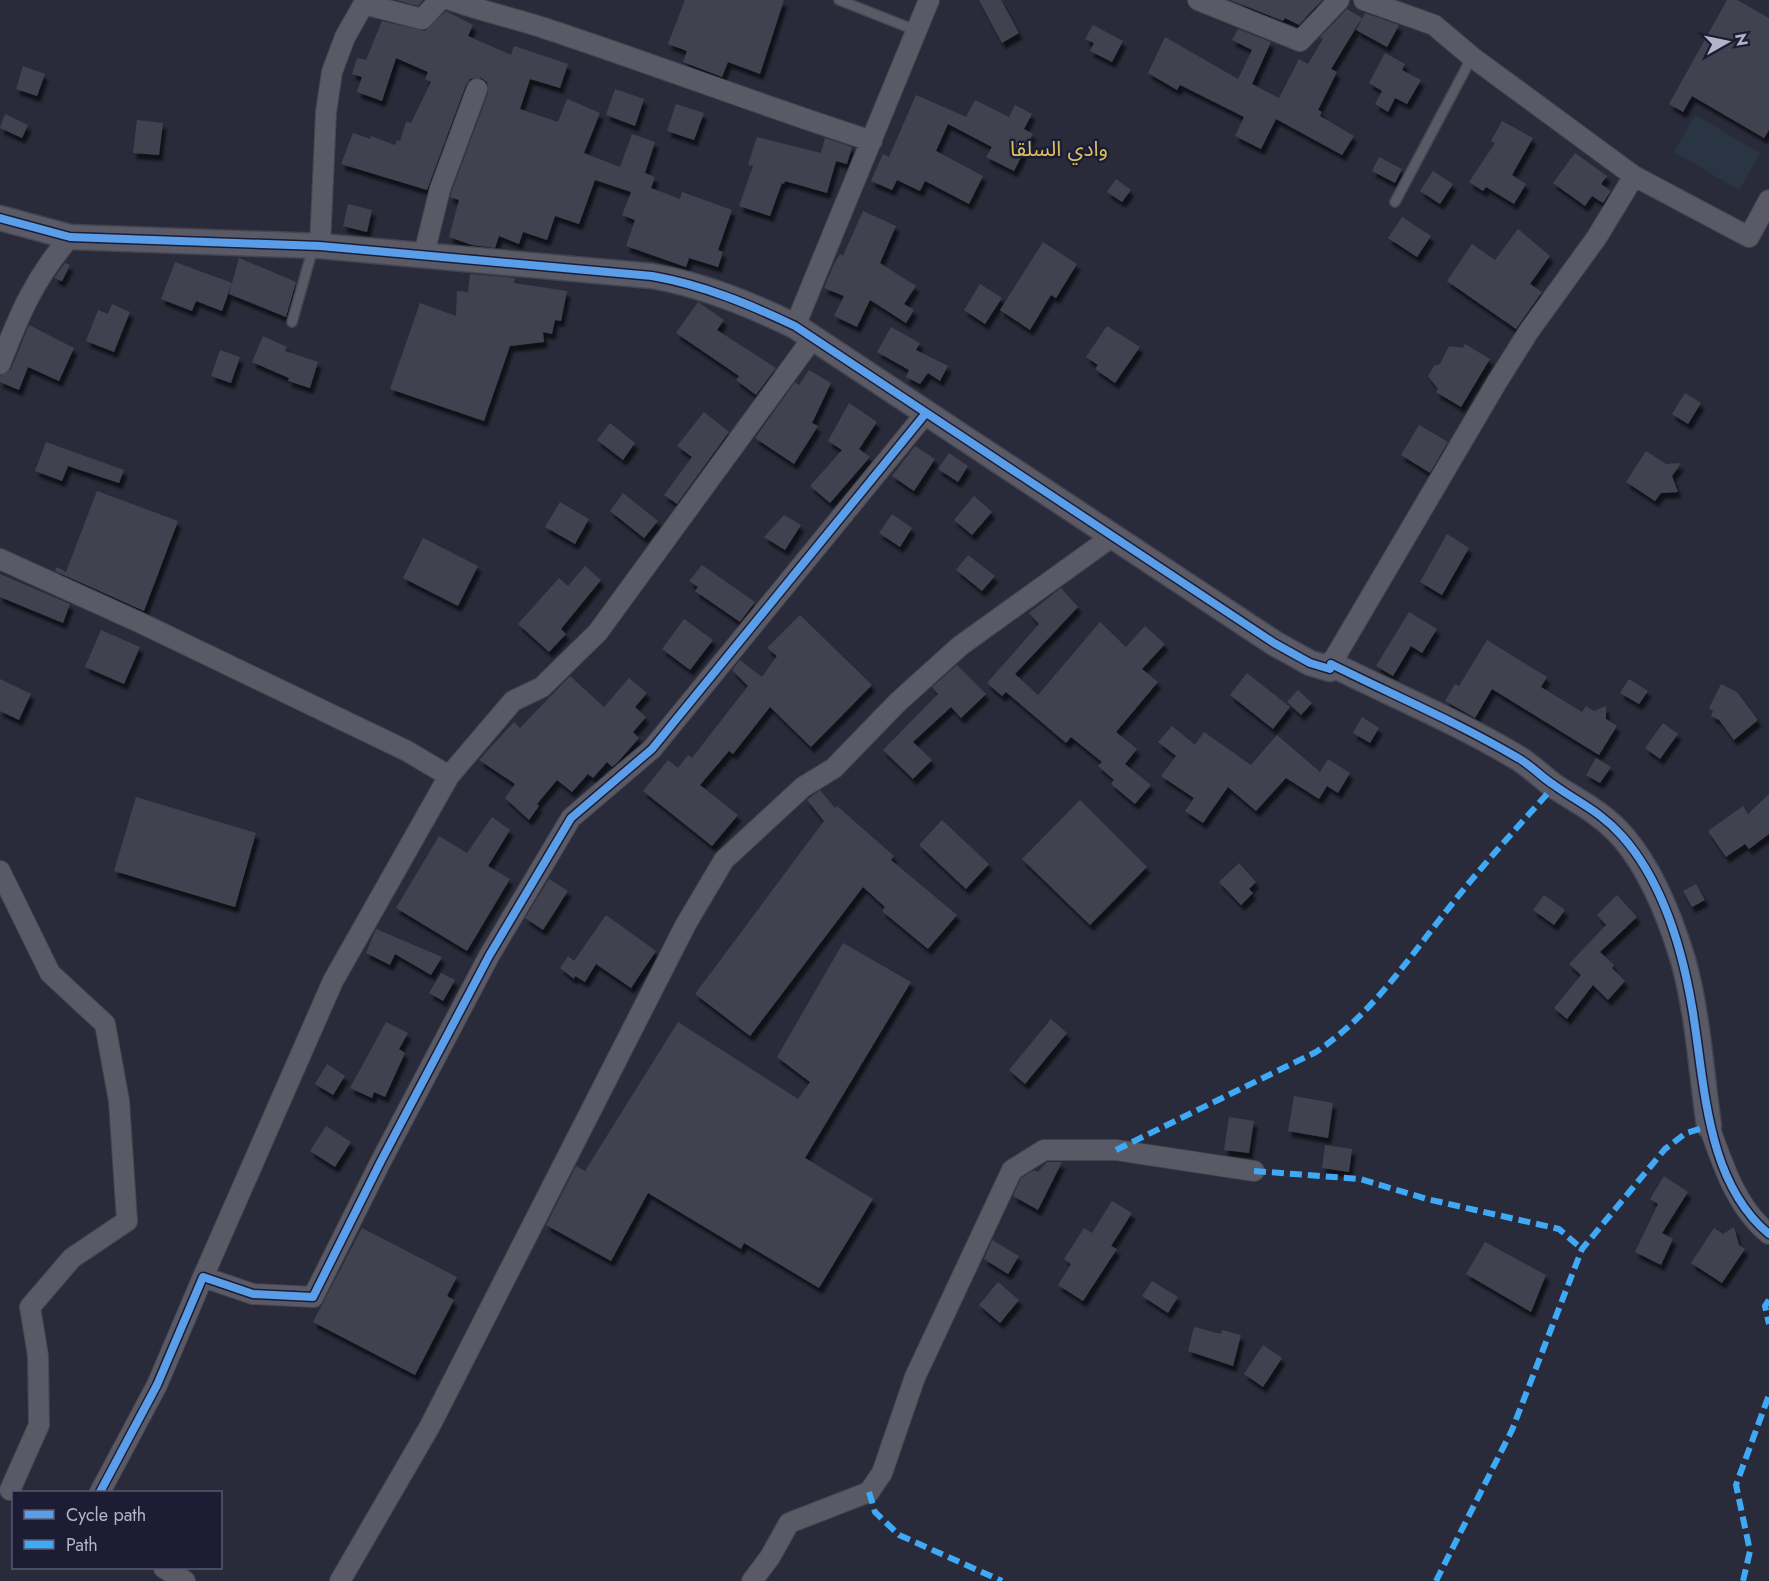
<svg xmlns="http://www.w3.org/2000/svg" width="1769" height="1581" viewBox="0 0 1769 1581" font-family="Jost,'Noto Sans Arabic',sans-serif">
	<style>
		.green { fill: #293543 }
		.building { fill: #41424f; filter: url(#shadow) }
		.lines { fill: none; stroke-linecap: round; stroke-linejoin: round }
		.service-casing { stroke: #444550; stroke-width: 12 }
		.minor-casing { stroke: #444550; stroke-width: 22 }
		.tertiary-casing { stroke: #444550; stroke-width: 27 }
		.service { stroke: #5a5a67; stroke-width: 9 }
		.minor { stroke: #5a5a67; stroke-width: 20 }
		.tertiary { stroke: #5a5a67; stroke-width: 24 }
		.quiet { stroke: #3fa9f5; stroke-width: 6; stroke-dasharray: 12 6; stroke-linecap: butt }
		.cycleway-casing { stroke: #1c1d35; stroke-width: 11 }
		.cycleway { stroke: #5a9eea; stroke-width: 8 }
		.labels { text-anchor: middle; dominant-baseline: central; stroke-width: 5; stroke-linejoin: round; paint-order: stroke }
		.quarter-label { font-size: 21px; fill: #dcc25d; stroke: #1c1d35 }
	</style>
	<defs>
		<filter id="shadow"><feDropShadow dx="3.5" dy="6" stdDeviation="1.5" flood-color="#0009"/></filter>
	</defs>
	<rect width="100%" height="100%" fill="#292b3a"/>
	<!-- green -->
	<path class="green" d="M1695 115 1760 153 1739 190 1674 152Z"/>
	<!-- building -->
	<path class="building" d="M396 0H423L418 6Z
		M685 0H784L760 74 728 62 722 77 683 62 687 51 668 44Z
		M979 0H1001L1019 33 1002 43Z
		M1230 0H1322L1299 25 1285 18 1283 21Z
		M1727 0H1737L1769 18V130L1764 138 1692 96 1683 112 1669 104Z
		M1347 9 1362 18 1331 69 1337 72 1318 110 1322 112 1320 116 1354 136 1342 155 1276 119 1261 149 1235 136 1244 117 1180 85 1177 90 1148 73 1165 37 1238 79 1252 50 1232 40 1238 29 1271 42 1252 84 1279 98 1299 59 1308 64 1323 39 1320 37Z
		M446 11 473 25 468 36 511 55 514 46 568 64 560 88 530 79 520 109 558 122 567 99 600 113 584 153 620 167 632 134 655 142 645 173 655 177 651 188 680 199 682 192 732 210 718 250 723 252 718 267 689 258 686 267 626 246 635 220 622 215 631 192 595 180 579 224 555 216 547 240 523 232 519 244 499 236 495 248 472 245 449 237 459 200 450 197 451 193 488 93 487 82 481 78 470 79 466 85 427 190 341 164 353 133 370 139 371 136 395 145 397 140 400 141 406 122 411 123 431 82 425 79 428 72 396 58 382 101 357 92 362 77 352 74 357 58 366 60 382 21 425 31Z
		M1365 13 1399 25 1387 47 1356 30Z
		M1093 25 1123 41 1112 62 1090 51 1094 43 1085 39Z
		M1385 53 1405 64 1402 70 1421 80 1407 104 1395 98 1388 112 1375 104 1382 91 1369 83Z
		M23 66 45 74 37 96 16 89Z
		M615 89 644 99 635 126 606 115Z
		M916 95 966 117 975 100 1009 117 1015 105 1032 114 1024 129 1033 134 1014 171 986 157 992 147 948 124 936 151 983 176 969 204 925 181 920 191 897 180 892 190 871 181 883 154 889 157Z
		M676 104 704 113 694 140 667 131Z
		M5 114 28 125 22 138 0 128Z
		M137 120 163 123 159 155 133 153Z
		M1502 121 1533 138 1512 175 1526 184 1514 204 1486 187 1483 191 1469 182 1495 143 1491 141Z
		M757 137 821 153 825 138 852 147 847 164 836 161 827 193 785 181 784 184 782 183 770 216 739 206 753 166 748 165Z
		M1575 153 1607 176 1601 184 1611 191 1603 203 1592 196 1585 206 1553 183Z
		M1379 157 1402 169 1395 183 1372 171Z
		M1433 171 1453 184 1440 204 1420 191Z
		M1116 179 1131 190 1122 202 1107 192Z
		M348 204 372 210 367 232 343 226Z
		M863 211 896 226 880 263 916 286 904 304 914 310 906 323 870 300 857 327 834 316 844 296 824 288 834 264 840 254 843 256Z
		M1402 217 1431 236 1417 257 1388 238Z
		M1518 229 1550 256 1530 284 1542 292 1516 329 1447 281 1472 244 1495 260Z
		M1043 242 1077 264 1056 298 1051 295 1030 330 1000 310Z
		M239 258 296 282 286 317 229 294Z
		M175 262 232 283 222 311 196 301 192 311 161 299Z
		M65 263 70 265 62 281 54 278Z
		M470 274 515 278 514 283 567 291 561 321 555 320 552 334 543 332 544 342 510 346 484 421 390 389 420 303 456 316 457 291 468 292Z
		M980 284 1002 298 985 324 964 310Z
		M698 302 724 320 717 330 776 368 756 395 736 380 739 376 676 333Z
		M112 304 130 312 114 352 86 341 98 310 108 314Z
		M29 325 74 348 59 381 28 367 19 390 0 382V376L11 369Z
		M1107 326 1140 347 1115 383 1095 369 1098 365 1086 357Z
		M891 327 920 343 916 350 948 366 940 381 928 373 920 384 906 377 909 370 877 352Z
		M263 336 287 347 285 351 318 362 310 388 288 381 289 378 252 362Z
		M1465 344 1490 359 1461 407 1436 392 1438 389 1428 376 1434 366 1440 364 1449 346 1463 348Z
		M220 350 240 357 231 383 211 376Z
		M809 370 831 383 812 423 818 426 794 464 755 438 795 382 799 385Z
		M1685 393 1701 403 1688 424 1672 414Z
		M849 403 877 422 859 449 870 457 830 503 810 486 842 450 828 441Z
		M704 412 729 432 677 504 664 495 692 457 677 446Z
		M610 423 635 443 623 460 597 440Z
		M1419 425 1448 442 1430 473 1401 455Z
		M46 442 124 470 119 483 68 466 62 481 35 471Z
		M915 446 935 459 914 491 892 476Z
		M1646 451 1666 464 1681 463 1672 476 1678 492 1661 493 1655 501 1626 482Z
		M949 453 968 466 958 482 938 469Z
		M97 491 178 521 144 611 55 571 57 567 66 572Z
		M623 493 658 521 644 538 610 511Z
		M974 496 992 512 972 535 954 520Z
		M560 502 589 519 575 544 545 527Z
		M892 514 912 528 900 547 879 533Z
		M784 515 801 525 785 550 764 537Z
		M1447 534 1469 548 1442 595 1420 582Z
		M423 538 478 566 458 606 403 578Z
		M968 555 995 576 982 591 956 570Z
		M702 565 755 602 740 622 695 591 698 587 689 581Z
		M585 566 601 580 561 629 566 634 549 652 518 624 559 578 568 586Z
		M0 574 70 604 63 623 0 597Z
		M1061 588 1078 607 1015 674 1038 695 1100 622 1126 647 1145 626 1165 644 1142 669 1158 682 1116 732 1137 749 1125 764 1151 785 1135 804 1111 784 1114 780 1098 766 1102 762 1071 737 1066 743 1006 692 1002 696 987 683 1039 624 1029 613Z
		M1409 612 1437 629 1422 653 1411 646 1393 676 1376 666Z
		M800 615 872 685 811 747 770 707 733 754 729 751 700 785 738 815 712 846 643 791 668 760 678 768 688 755 692 758 748 686 732 670 740 660 762 677 777 656 767 648Z
		M684 619 713 640 690 670 662 649Z
		M101 630 140 647 124 684 85 667Z
		M1487 640 1547 677 1541 687 1582 712 1586 706 1594 711 1606 706V719L1617 726 1599 755 1492 689 1475 718 1445 701 1455 684 1459 686Z
		M957 665 986 694 961 718 951 707 913 742 932 760 913 779 883 750 938 694 932 687Z
		M1247 673 1290 707 1273 729 1230 695Z
		M570 676 604 707 629 678 647 693 635 707 646 717 633 732 639 738 617 763 612 767 607 762 593 778 588 774 572 792 557 780 537 804 539 806 529 820 505 798 515 784 479 760 514 722 520 728Z
		M0 679 31 694 19 720 0 711Z
		M1629 679 1648 691 1639 704 1620 693Z
		M1721 684 1737 692 1758 720 1734 740 1719 720 1711 716 1713 711 1709 708Z
		M1298 690 1312 703 1301 715 1287 702Z
		M1362 717 1379 728 1370 743 1353 733Z
		M1663 723 1678 734 1660 759 1645 748Z
		M1172 726 1195 745 1204 732 1251 765 1277 735 1320 772 1328 759 1350 773 1338 793 1327 786 1319 799 1286 778 1256 811 1228 787 1203 823 1185 811 1194 798 1161 776 1176 756 1158 742Z
		M1596 758 1611 767 1600 783 1586 775Z
		M820 790 835 808 837 806 894 856 891 860 957 915 928 949 882 911 885 907 863 887 750 1036 695 994 824 821 807 800Z
		M1769 794V834L1749 849 1745 844 1726 857 1708 831 1743 806 1748 814Z
		M136 797 256 833 235 907 114 871Z
		M1080 800 1147 867 1090 925 1022 859Z
		M492 817 510 830 488 866 510 879 467 951 396 908 439 836 467 853Z
		M942 820 989 864 966 889 919 845Z
		M1239 863 1256 882 1249 889 1253 893 1241 905 1219 882Z
		M549 879 568 891 543 930 525 918Z
		M1696 884 1705 900 1692 907 1683 891Z
		M1544 895 1565 910 1554 925 1533 910Z
		M1617 895 1637 917 1600 952 1614 965 1612 968 1625 981 1608 1000 1593 985 1567 1019 1554 1008 1581 975 1569 964 1606 925 1597 915Z
		M606 915 656 951 631 988 596 964 585 982 575 976 574 979 560 968 568 956 574 961Z
		M376 929 442 957 431 975 395 954 390 965 366 953Z
		M843 943 911 982 805 1158 873 1199 819 1288 744 1243 741 1249 648 1193 611 1261 546 1225 576 1166 585 1171 678 1022 798 1099 810 1082 777 1057Z
		M441 973 455 980 443 1001 429 993Z
		M1051 1019 1067 1033 1025 1084 1009 1070Z
		M386 1022 408 1033 399 1049 405 1053 385 1097 374 1092 372 1098 350 1088Z
		M327 1064 345 1076 333 1095 315 1084Z
		M1294 1096 1333 1103 1328 1138 1288 1131Z
		M1229 1117 1254 1121 1249 1153 1224 1150Z
		M326 1126 351 1142 335 1167 310 1151Z
		M1325 1145 1352 1149 1349 1172 1322 1168Z
		M1047 1162H1062L1038 1210 1013 1196 1021 1178 1034 1170 1038 1172Z
		M1664 1176 1688 1192 1662 1233 1673 1239 1661 1265 1635 1252 1658 1204 1650 1199Z
		M1112 1201 1132 1213 1111 1246 1117 1249 1083 1301 1058 1285 1071 1264 1064 1259 1084 1228 1092 1233Z
		M1734 1227 1739 1245 1745 1249 1722 1283 1691 1263 1714 1228 1723 1234Z
		M362 1228 457 1277 447 1296 454 1300 415 1375 313 1322Z
		M992 1240 1019 1256 1008 1274 984 1259Z
		M1485 1242 1546 1275 1531 1312 1466 1274Z
		M1152 1281 1178 1297 1168 1313 1142 1296Z
		M998 1282 1019 1300 1000 1323 979 1305Z
		M1194 1327 1221 1334 1222 1330 1241 1335 1233 1366 1188 1351Z
		M1263 1345 1282 1358 1263 1387 1244 1374Z"/>
	<g class="lines">
		<!-- service casing -->
		<g class="service-casing">
			<path id="service" d="M839 0 915 30
				M1395 202 1472 57
				M292 322 313 248"/>
		</g>
		<!-- minor casing -->
		<g class="minor-casing">
			<path id="minor" d="M451 0C483 12 515 18 547 29 656 65 763 106 872 141
				M1198 0 1300 41 1339 0
				M1364 0 1434 25 1472 57 1634 176
				M364 4 422 19 440 0
				M320 246 326 112 332 72 345 37 366 0
				M424 254 440 189 477 89
				M795 326 929 0
				M0 364C20 313 34 279 70 237
				M0 559 143 624 407 751 449 776 513 701 542 687 598 632 812 339
				M1331 664 1497 382 1529 331 1597 237 1634 176 1749 237 1769 200
				M0 871 50 973 105 1024 119 1101 127 1221 72 1258 30 1307 38 1356 39 1425 10 1490
				M1709 1126C1723 1165 1736 1207 1769 1234
				M203 1277 333 981 449 776
				M100 1492 157 1385 203 1277 253 1294 313 1297 381 1161 489 956 571 818 652 749 926 413
				M164 1568 185 1581
				M340 1581 430 1426 686 924 724 860 803 787 834 768 898 702 960 646 1113 536
				M752 1581 770 1557 789 1523 869 1492 882 1473 915 1377 1012 1170 1044 1150H1116L1254 1171"/>
		</g>
		<!-- tertiary casing -->
		<g class="tertiary-casing">
			<path id="tertiary" d="M0 218 70 237 320 246 652 276C703 285 749 304 795 326L1274 643 1310 663 1330 669 1331 664C1393 695 1458 722 1518 758 1531 766 1542 777 1554 786 1579 802 1603 814 1623 837 1652 871 1670 917 1683 960 1698 1013 1701 1071 1709 1126"/>
		</g>
		<!-- service -->
		<use href="#service" class="service"/>
		<!-- minor -->
		<use href="#minor" class="minor"/>
		<!-- tertiary -->
		<use href="#tertiary" class="tertiary"/>
		<!-- quiet -->
		<path class="quiet" d="M1116 1150 1316 1052C1374 1013 1409 957 1452 904 1484 863 1520 825 1554 786
			M1254 1171 1360 1179 1427 1199 1559 1229 1582 1249
			M1769 1300 1765 1306 1769 1324
			M869 1492 875 1512 899 1535 1002 1581
			M1436 1581 1512 1430 1582 1249 1665 1149 1686 1133 1709 1126
			M1743 1581 1750 1551 1736 1485 1769 1395"/>
		<!-- cycleway casing -->
		<g class="cycleway-casing">
			<path id="cycleway" d="M0 218 70 237 320 246 652 276C703 285 749 304 795 326L1274 643 1310 663 1330 669 1331 664C1393 695 1457 722 1518 758 1531 765 1541 777 1554 785 1579 803 1601 812 1622 836 1663 882 1682 948 1692 1007 1705 1082 1705 1181 1769 1234
				M100 1492 157 1385 203 1277 253 1294 313 1297 381 1161 489 956 571 818 652 749 926 413"/>
		</g>
		<!-- cycleway -->
		<use href="#cycleway" class="cycleway"/>
	</g>
	<g class="labels">
		<!-- quarter labels -->
		<g class="quarter-label">
			<text x="1059" y="149">وادي السلقا</text>
		</g>
	</g>
	<!-- legend -->
	<rect x="12" y="1491" width="210" height="78" fill="#1c1d35" stroke="#585971" stroke-width="1.5"/>
	<rect x="24" y="1510" width="30" height="9" fill="#5a9eea" stroke="#585971" stroke-width="1.5"/>
	<text x="66" y="1521" font-size="18" fill="#b3b4ca">Cycle path</text>
	<rect x="24" y="1540" width="30" height="9" fill="#3fa9f5" stroke="#585971" stroke-width="1.5"/>
	<text x="66" y="1551" font-size="18" fill="#b3b4ca">Path</text>
	<!-- north arrow -->
	<g transform="translate(1727 42) rotate(81)" stroke="#1c1d35" stroke-width="4.5" paint-order="stroke">
	<path d="M0-4.5L10 22L0 15L-10 22Z" fill="#b3b4ca"/>
	<text y="-9" font-size="16" font-weight="bold" text-anchor="middle" fill="#b3b4ca">N</text>
	</g>
</svg>
